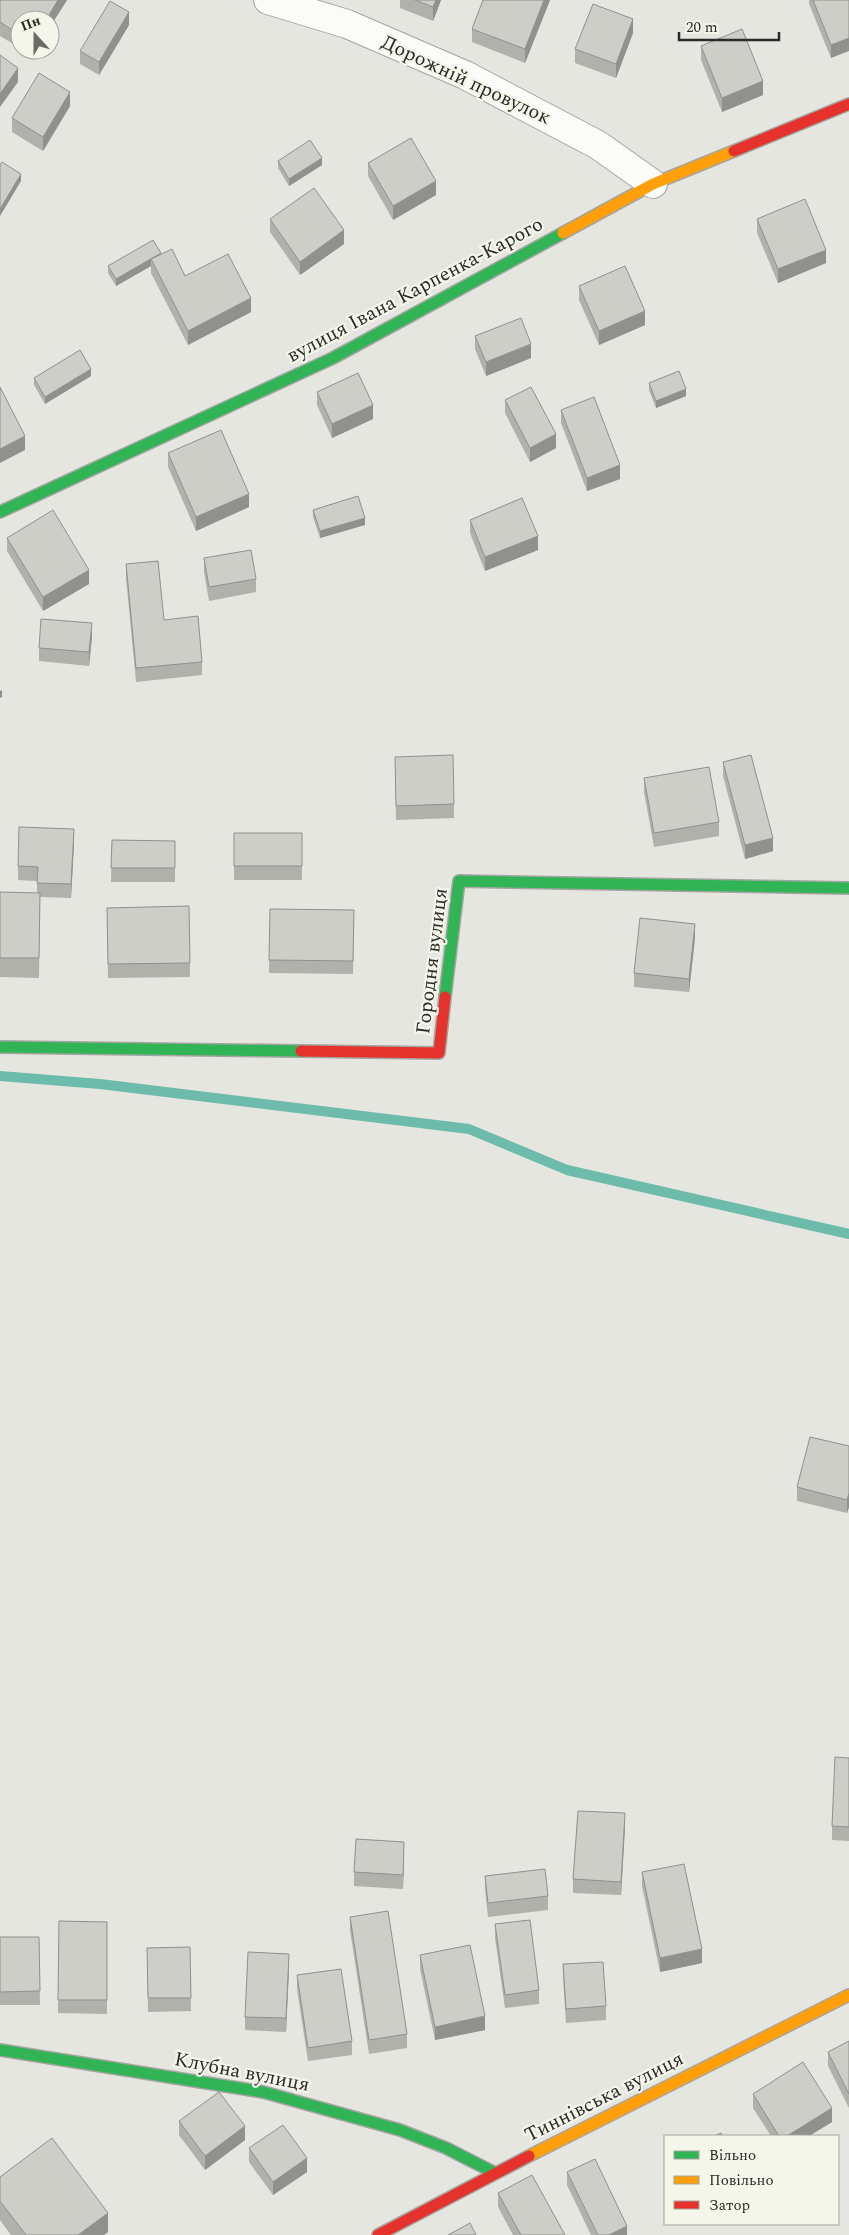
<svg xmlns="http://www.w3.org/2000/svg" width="849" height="2235" viewBox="0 0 849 2235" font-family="Spectral,serif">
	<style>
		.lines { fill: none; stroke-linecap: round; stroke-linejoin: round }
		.stream { stroke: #6dbbab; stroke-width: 10 }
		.street-casing { stroke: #a4a5a0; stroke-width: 30 }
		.fast-casing { stroke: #a4a5a0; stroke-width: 14 }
		.slow-casing { stroke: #a4a5a0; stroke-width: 14 }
		.jam-casing { stroke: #a4a5a0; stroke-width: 14 }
		.street { stroke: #fbfbfa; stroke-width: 28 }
		.fast { stroke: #30b455; stroke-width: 11 }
		.slow { stroke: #ff9f0a; stroke-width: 11 }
		.jam { stroke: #e5322d; stroke-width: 11 }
		.wall { fill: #b1b1ac }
		.shaded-wall { fill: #90908c }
		.building { fill: #cecec8; stroke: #90908c }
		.labels { text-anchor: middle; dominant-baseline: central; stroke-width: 4.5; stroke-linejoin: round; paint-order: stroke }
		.street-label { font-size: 20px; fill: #2a2a26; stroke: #f4f6ea }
	</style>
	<rect width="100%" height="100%" fill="#e5e6df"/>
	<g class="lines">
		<!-- stream -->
		<path class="stream" d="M0 1076 100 1084 469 1129 567 1170 849 1234"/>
		<!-- street casing -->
		<g class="street-casing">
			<path id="street" d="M268 0 347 24 465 75 598 145 653 184"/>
		</g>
		<!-- fast casing -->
		<g class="fast-casing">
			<path id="fast" d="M0 512 333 358 563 233
				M445 997 459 881 849 888
				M0 1047 301 1051
				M0 2050 263 2092 400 2130 446 2148 495 2173"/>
		</g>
		<!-- slow casing -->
		<g class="slow-casing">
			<path id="slow" d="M563 233 653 184 734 151
				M529 2156 849 1995"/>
		</g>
		<!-- jam casing -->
		<g class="jam-casing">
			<path id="jam" d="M734 151 849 104
				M301 1051 439 1053 445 997
				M378 2235 529 2156"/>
		</g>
		<!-- street -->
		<use href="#street" class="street"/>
		<!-- fast -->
		<use href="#fast" class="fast"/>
		<!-- slow -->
		<use href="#slow" class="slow"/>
		<!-- jam -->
		<use href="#jam" class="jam"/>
	</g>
	<!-- wall -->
	<path class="wall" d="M0 0H67L50 27V20H20V48L0 36Z
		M400 0H441L433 21 400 8Z
		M483 0H550L525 63 472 42V29Z
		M809 0H849L831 58 809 4Z
		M129 25 99 75 80 64V51Z
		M633 33 616 78 575 63V49Z
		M701 46 763 95 722 112 701 60Z
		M23 50H36L32 56Z
		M70 106 43 151 12 132V118Z
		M278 161 322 165 289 186 278 168Z
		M368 163 436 195 393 220 368 176Z
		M270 219 344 244 300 275 270 232Z
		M757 219 826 263 778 283 757 233Z
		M161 255 185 276 251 312 188 345 151 273V266L116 286 108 273V266Z
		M579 286 645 325 599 345 579 300Z
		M475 336 531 358 486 376 475 349Z
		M91 376 45 404 34 385V378Z
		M649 383 686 396 656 408 649 390Z
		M317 392 373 419 332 438 317 405Z
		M505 400 556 448 530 462 505 413Z
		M561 410 620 479 587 491 561 423Z
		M168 453 249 507 196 531 168 467Z
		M313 510 365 525 320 538 313 517Z
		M470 520 538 550 485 571 470 533Z
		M7 538 89 584 43 611 7 551Z
		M204 558 256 579V592L209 601 204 572Z
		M126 564 164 620 202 662V675L136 682 126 578Z
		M92 636 89 666 39 661V648Z
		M723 762 773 851 745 859 723 776Z
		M395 770 454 804V818L396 820Z
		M644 778 719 822V836L654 847 644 792Z
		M234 833H302V880H234Z
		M112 840 175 841V882H111Z
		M74 843 71 898 40 897 39 978 0 977V892L37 893V881L18 880V866Z
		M107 908 190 963V977L108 978Z
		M270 909 354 910 353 974 269 973Z
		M695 938 689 992 634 987V973Z
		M849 1446V1507L847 1513 797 1501V1487Z
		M849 1758V1841L832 1840V1826Z
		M625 1827 621 1895 573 1893V1879Z
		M404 1855 403 1889 354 1886V1872Z
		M642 1872 702 1963 660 1972 642 1886Z
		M485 1876 548 1896V1910L488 1917 485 1889Z
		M350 1917 407 2034V2048L369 2054 350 1930Z
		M59 1921 107 1922V2014L58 2013Z
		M495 1924 539 1990V2004L505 2008 495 1938Z
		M0 1937H39L40 2005H0Z
		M190 1947 191 2011 148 2012 147 1948Z
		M420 1955 485 2030 435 2040 420 1969Z
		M563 1964 606 2006V2020L566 2023 563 1978Z
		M289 1968 286 2032 245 2030V2017Z
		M297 1975 352 2041V2055L308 2061 297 1989Z
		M849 2041V2108L828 2066V2052Z
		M753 2094 832 2122 809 2136H771L753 2108Z
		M179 2121 245 2140 205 2170 179 2135Z
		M249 2148 307 2172 273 2195 249 2162Z
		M567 2172 627 2235H591L567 2185Z
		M0 2177 108 2232 104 2235H11L0 2220Z
		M498 2193 565 2235H513L498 2207Z"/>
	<!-- shaded-wall -->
	<path class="shaded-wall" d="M58 0H67L50 27V20H46Z
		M436 0H441L433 21V7Z
		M544 0H550L525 63V49Z
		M129 12V25L99 75V62Z
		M633 19V33L616 78V64Z
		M849 38V51L831 58V45Z
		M32 50H36L32 56Z
		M18 68V82L0 107V94Z
		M763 81V95L722 112V98Z
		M70 92V106L43 151V137Z
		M322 158V165L289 186V179Z
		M21 174V181L0 216V209Z
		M436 181V195L393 220V206Z
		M344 230V244L300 275V262Z
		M826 250V263L778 283V269Z
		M161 253V261L151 259V266L116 286V279Z
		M251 298V312L188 345V331Z
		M645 311V325L599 345V331Z
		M531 344V358L486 376V362Z
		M91 369V376L45 404V397Z
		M686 389V396L656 408V401Z
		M373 405V419L332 438V424Z
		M556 434V448L530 462V448Z
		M25 436V450L0 463V449Z
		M620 465V479L587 491V478Z
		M249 494V507L196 531V517Z
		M365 518V525L320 538V531Z
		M538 536V550L485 571V557Z
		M89 570V584L43 611V597Z
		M92 623V636L89 666V652Z
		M2 690V697L0 698V691Z
		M74 829V843L71 898V884Z
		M773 838V851L745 859V845Z
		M695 924V938L689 992V979Z
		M849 1493V1507L847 1513V1500Z
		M625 1813V1827L621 1895V1882Z
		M404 1842V1855L403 1889V1875Z
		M702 1949V1963L660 1972V1958Z
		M289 1954V1968L286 2032V2018Z
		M485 2016V2030L435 2040V2027Z
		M832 2108V2122L809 2136H787Z
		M245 2126V2140L205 2170V2156Z
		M307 2158V2172L273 2195V2182Z
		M108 2213V2232L104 2235H78Z
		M627 2226V2235H609Z"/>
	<!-- building -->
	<path class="building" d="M0 0H58L46 20H20V35L0 22Z
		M415 0H436L433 7Z
		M483 0H544L525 49 472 29Z
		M813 0H849V38L831 45Z
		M110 1 129 12 99 62 80 51Z
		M593 4 633 19 616 64 575 49Z
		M742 29 763 81 722 98 701 46Z
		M0 55 18 68 0 94Z
		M39 73 70 92 43 137 12 118Z
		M411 138 436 181 393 206 368 163Z
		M310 140 322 158 289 179 278 161Z
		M2 162 21 174 0 209V165Z
		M314 188 344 230 300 262 270 219Z
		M805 199 826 250 778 269 757 219Z
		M153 240 161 253 116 279 108 266Z
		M172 249 185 276 228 254 251 298 188 331 151 259Z
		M625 266 645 311 599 331 579 286Z
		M521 318 531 344 486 362 475 336Z
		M80 350 91 369 45 397 34 378Z
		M679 371 686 389 656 401 649 383Z
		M358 373 373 405 332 424 317 392Z
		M0 387 25 436 0 449Z
		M531 387 556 434 530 448 505 400Z
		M594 397 620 465 587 478 561 410Z
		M221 430 249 494 196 517 168 453Z
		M358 496 365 518 320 531 313 510Z
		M522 498 538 536 485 557 470 520Z
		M53 510 89 570 43 597 7 538Z
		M251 550 256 579 209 587 204 558Z
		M158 561 164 620 198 616 202 662 136 668 126 564Z
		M41 619 92 623 89 652 39 648Z
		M453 755 454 804 396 806 395 757Z
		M751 755 773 838 745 845 723 762Z
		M709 767 719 822 654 833 644 778Z
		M19 827 74 829 71 884 37 883 38 867 18 866Z
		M234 833H302V866H234Z
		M112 840 175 841V868H111Z
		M0 892 40 893 39 958H0Z
		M189 906 190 963 108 964 107 908Z
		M270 909 354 910 353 961 269 960Z
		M640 918 695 924 689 979 634 973Z
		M810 1437 849 1446V1493L847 1500 797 1487Z
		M835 1757 849 1758V1827L832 1826Z
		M578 1811 625 1813 621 1882 573 1879Z
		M356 1839 404 1842 403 1875 354 1872Z
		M684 1864 702 1949 660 1958 642 1872Z
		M545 1869 548 1896 488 1903 485 1876Z
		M388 1911 407 2034 369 2040 350 1917Z
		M530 1920 539 1990 505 1995 495 1924Z
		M59 1921 107 1922V2000H58Z
		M0 1937H39L40 1991 0 1992Z
		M470 1945 485 2016 435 2027 420 1955Z
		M190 1947 191 1998H148L147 1948Z
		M248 1952 289 1954 286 2018 245 2017Z
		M603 1962 606 2006 566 2009 563 1964Z
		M341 1969 352 2041 308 2048 297 1975Z
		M849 2041V2094L828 2052Z
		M803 2062 832 2108 787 2136H779L753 2094Z
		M219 2092 245 2126 205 2156 179 2121Z
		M283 2125 307 2158 273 2182 249 2148Z
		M721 2133 722 2136H714Z
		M52 2138 108 2213 78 2235H26L0 2201V2177Z
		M595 2159 627 2226 609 2235H598L567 2172Z
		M532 2175 565 2235H521L498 2193Z
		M470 2223 476 2235H448Z"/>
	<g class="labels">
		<!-- street labels -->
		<g class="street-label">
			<text transform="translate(466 80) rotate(25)">Дорожній провулок</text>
			<text transform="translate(415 290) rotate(-28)">вулиця Івана Карпенка-Карого</text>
			<text transform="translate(432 961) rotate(-83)">Городня вулиця</text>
			<text transform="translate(242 2072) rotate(11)">Клубна вулиця</text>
			<text transform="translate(604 2097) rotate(-27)">Тиннівська вулиця</text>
		</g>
	</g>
	<!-- legend -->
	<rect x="664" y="2135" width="175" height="90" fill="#f4f6ea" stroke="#a3a49c"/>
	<rect x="674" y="2151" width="25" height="8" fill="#30b455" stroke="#a3a49c"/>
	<text x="709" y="2160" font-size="15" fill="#2a2a26">Вільно</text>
	<rect x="674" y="2176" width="25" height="8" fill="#ff9f0a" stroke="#a3a49c"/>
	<text x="709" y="2185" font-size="15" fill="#2a2a26">Повільно</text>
	<rect x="674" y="2201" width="25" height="8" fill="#e5322d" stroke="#a3a49c"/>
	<text x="709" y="2210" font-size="15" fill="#2a2a26">Затор</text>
	<!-- north arrow -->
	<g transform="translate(35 35) rotate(339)"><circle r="24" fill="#f4f6ea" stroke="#a3a49c"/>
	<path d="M0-4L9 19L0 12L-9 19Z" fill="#6b6c67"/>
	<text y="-8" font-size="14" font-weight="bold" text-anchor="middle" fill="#2a2a26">Пн</text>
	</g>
	<!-- scale -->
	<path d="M679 32v8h100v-8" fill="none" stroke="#2a2a26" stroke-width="2.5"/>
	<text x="686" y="32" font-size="15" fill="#2a2a26" stroke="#f4f6ea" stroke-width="4" paint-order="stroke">20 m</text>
</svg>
